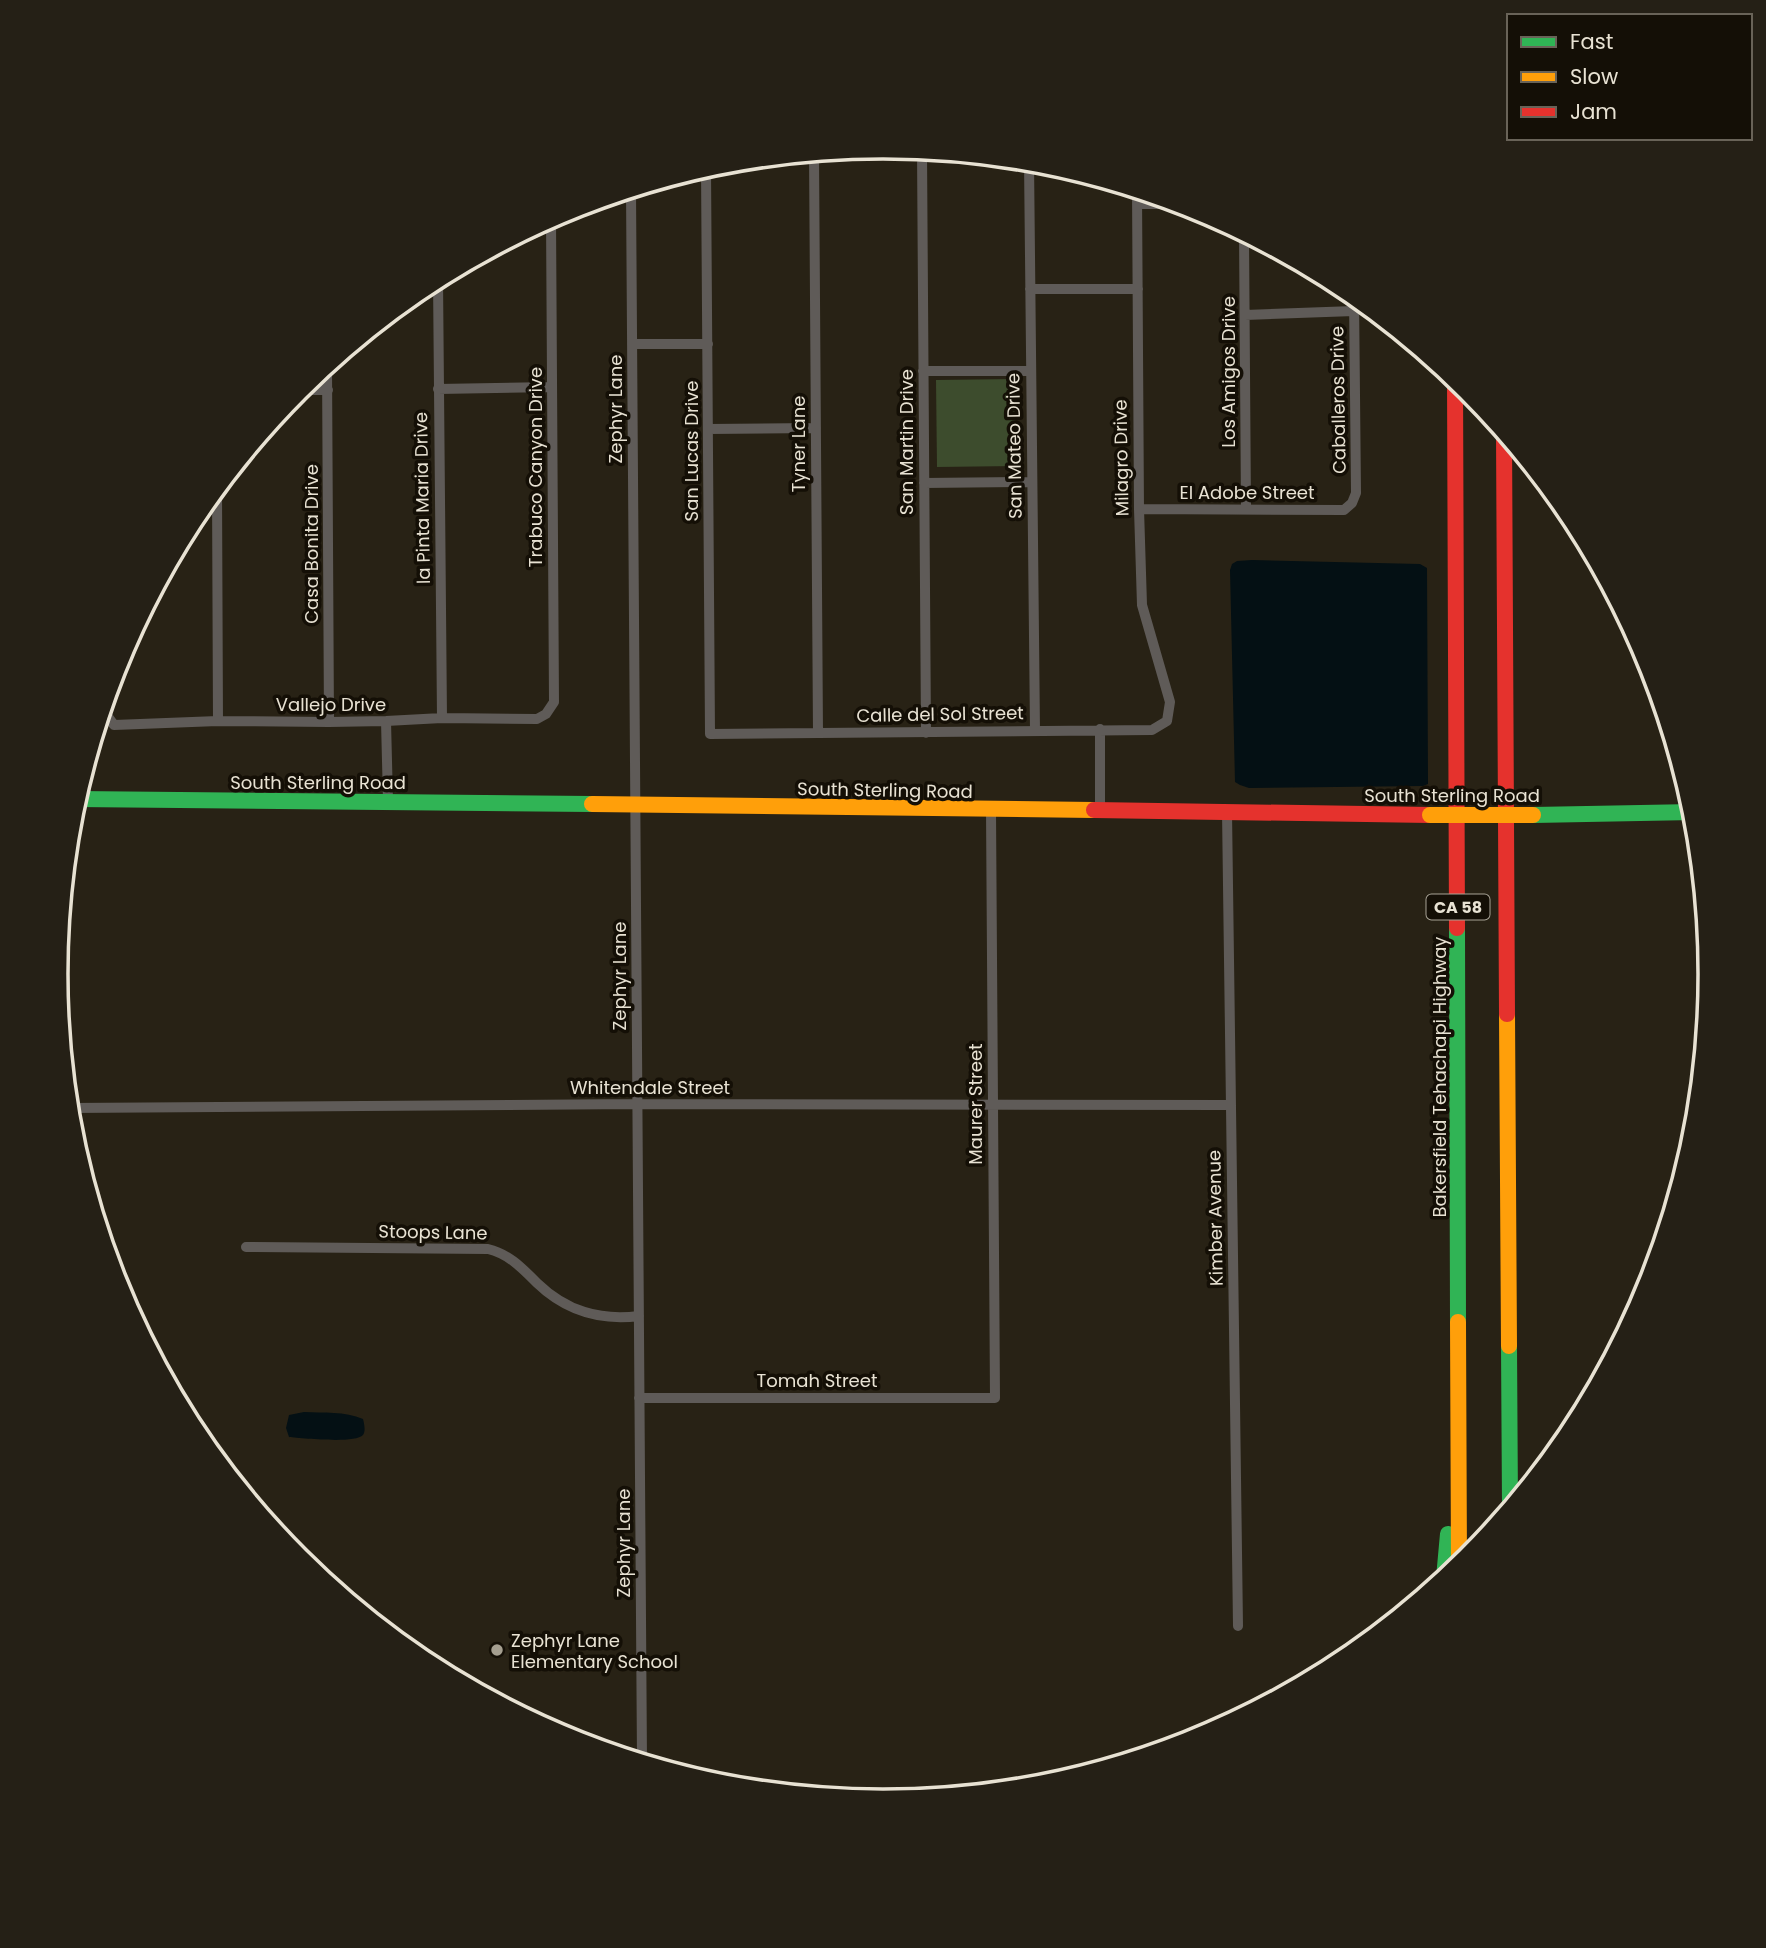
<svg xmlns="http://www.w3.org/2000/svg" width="1766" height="1948" viewBox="0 0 1766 1948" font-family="Poppins,sans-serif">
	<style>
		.green { fill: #3d4c2d }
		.water { fill: #041014 }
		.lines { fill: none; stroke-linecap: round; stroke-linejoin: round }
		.street { stroke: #5f5b58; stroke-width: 10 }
		.fast { stroke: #30b455; stroke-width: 16 }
		.slow { stroke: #ff9f0a; stroke-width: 16 }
		.jam { stroke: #e5322d; stroke-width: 16 }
		.slow-bridge { stroke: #ff9f0a; stroke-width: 16 }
		.poi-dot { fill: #a59f90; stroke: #140f06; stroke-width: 2.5 }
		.labels { text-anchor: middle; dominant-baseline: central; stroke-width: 7; stroke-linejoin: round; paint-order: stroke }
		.shield { fill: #140f06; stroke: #a8a396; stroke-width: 2 }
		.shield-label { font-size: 16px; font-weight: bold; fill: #e8e2d3 }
		.street-label { font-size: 18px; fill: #e8e2d3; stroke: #140f06 }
		.poi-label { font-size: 18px; fill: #e8e2d3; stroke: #140f06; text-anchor: start }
		.rim { fill: none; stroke: #e8e2d3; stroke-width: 3.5 }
	</style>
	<rect width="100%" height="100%" fill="#282215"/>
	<!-- green -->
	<path class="green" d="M1015 379 1016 466 937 467 936 380Z"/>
	<!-- water -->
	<path class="water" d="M1252 560 1420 564 1427 568 1428 784 1423 786 1249 788 1240 785 1235 782 1230 570 1232 564 1237 561Z
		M304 1412C323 1413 345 1411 363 1419 364 1423 366 1431 363 1435 355 1444 301 1438 289 1437L286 1428 289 1415Z"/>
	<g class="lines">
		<!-- street -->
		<path class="street" d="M922 151 926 733
			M814 154 818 733
			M1029 161 1035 731
			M706 168 710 734 1152 730 1167 721 1170 702 1142 605 1139 509 1137 191
			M631 190 642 1761
			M1137 204H1179
			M1244 234 1246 509
			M438 279 442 718
			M1030 289H1138
			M1245 315 1354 311
			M632 344H708
			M327 365 329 722
			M923 371H1031
			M438 389 552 387
			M298 390H328
			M708 429 816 428
			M924 483 1031 482
			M217 488 218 721
			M1139 509 1344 510 1352 503 1356 493 1354 296
			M103 710 114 725 218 721 329 722 386 721 442 718 537 719 546 714 554 702 551 218
			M386 721 388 801
			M1100 729V810
			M1227 811 1238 1626
			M69 1108 637 1104 1231 1105
			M246 1247 488 1249C509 1254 522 1268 537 1283 566 1311 599 1321 639 1316
			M639 1398H995L991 810"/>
		<!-- fast -->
		<path class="fast" d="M76 799 592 804
			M1533 815 1694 812
			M1457 928 1458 1322
			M1509 1346 1510 1507
			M1444 1578 1448 1534"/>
		<!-- slow -->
		<path class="slow" d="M592 804 1094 810
			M1507 1014 1509 1346
			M1458 1322 1459 1566"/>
		<!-- jam -->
		<path class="jam" d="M1455 379 1457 928
			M1504 433 1507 1014
			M1094 810 1430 815"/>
		<!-- slow-bridge -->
		<path class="slow-bridge" d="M1430 815H1533"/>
	</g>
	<!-- markers -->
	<circle class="poi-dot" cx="497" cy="1650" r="7"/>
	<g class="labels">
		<!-- shield labels -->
		<rect class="shield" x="1426.5" y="894.5" width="63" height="25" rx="5"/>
		<g class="shield-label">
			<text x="1458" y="907">CA 58</text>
		</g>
		<!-- street labels -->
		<g class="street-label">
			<text transform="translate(1228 372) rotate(-90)">Los Amigos Drive</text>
			<text transform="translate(1338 400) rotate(-91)">Caballeros Drive</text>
			<text transform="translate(615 409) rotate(-90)">Zephyr Lane</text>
			<text transform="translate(906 442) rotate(-90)">San Martin Drive</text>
			<text transform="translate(798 444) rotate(-90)">Tyner Lane</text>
			<text transform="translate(1014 446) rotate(-91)">San Mateo Drive</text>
			<text transform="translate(691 451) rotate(-90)">San Lucas Drive</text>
			<text transform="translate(1121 458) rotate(-91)">Milagro Drive</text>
			<text transform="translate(535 467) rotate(-90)">Trabuco Canyon Drive</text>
			<text x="1247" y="492">El Adobe Street</text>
			<text transform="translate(422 498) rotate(-91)">la Pinta Maria Drive</text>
			<text transform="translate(311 544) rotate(-90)">Casa Bonita Drive</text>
			<text x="331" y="704">Vallejo Drive</text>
			<text transform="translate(940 714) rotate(-1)">Calle del Sol Street</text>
			<text x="318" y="782">South Sterling Road</text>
			<text transform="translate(885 790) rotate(1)">South Sterling Road</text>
			<text x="1452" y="795">South Sterling Road</text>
			<text transform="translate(619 976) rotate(-90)">Zephyr Lane</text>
			<text transform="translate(1439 1077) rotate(-90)">Bakersfield Tehachapi Highway</text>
			<text x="650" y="1087">Whitendale Street</text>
			<text transform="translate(975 1104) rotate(-90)">Maurer Street</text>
			<text transform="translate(1215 1218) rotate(-91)">Kimber Avenue</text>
			<text transform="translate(433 1232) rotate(1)">Stoops Lane</text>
			<text x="817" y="1380">Tomah Street</text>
			<text transform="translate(623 1543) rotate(-90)">Zephyr Lane</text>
		</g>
		<!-- poi labels -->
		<g class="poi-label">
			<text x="511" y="1640">Zephyr Lane<tspan x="511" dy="21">Elementary School</tspan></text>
		</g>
	</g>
	<!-- crop -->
	<path d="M0 0H1766V1948H0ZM68 974a815 815 0 1 1 1630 0a815 815 0 1 1-1630 0Z" fill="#252016" fill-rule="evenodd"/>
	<path class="rim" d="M68 974a815 815 0 1 1 1630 0a815 815 0 1 1-1630 0Z"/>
	<!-- legend -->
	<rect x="1507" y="14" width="245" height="126" fill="#140f06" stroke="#696358" stroke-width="2"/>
	<rect x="1521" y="37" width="35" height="10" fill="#30b455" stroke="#696358" stroke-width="2"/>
	<text x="1570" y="49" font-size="21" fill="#e8e2d3">Fast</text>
	<rect x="1521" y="72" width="35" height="10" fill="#ff9f0a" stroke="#696358" stroke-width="2"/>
	<text x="1570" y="84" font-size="21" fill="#e8e2d3">Slow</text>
	<rect x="1521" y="107" width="35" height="10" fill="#e5322d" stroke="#696358" stroke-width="2"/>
	<text x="1570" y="119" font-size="21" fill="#e8e2d3">Jam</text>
</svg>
